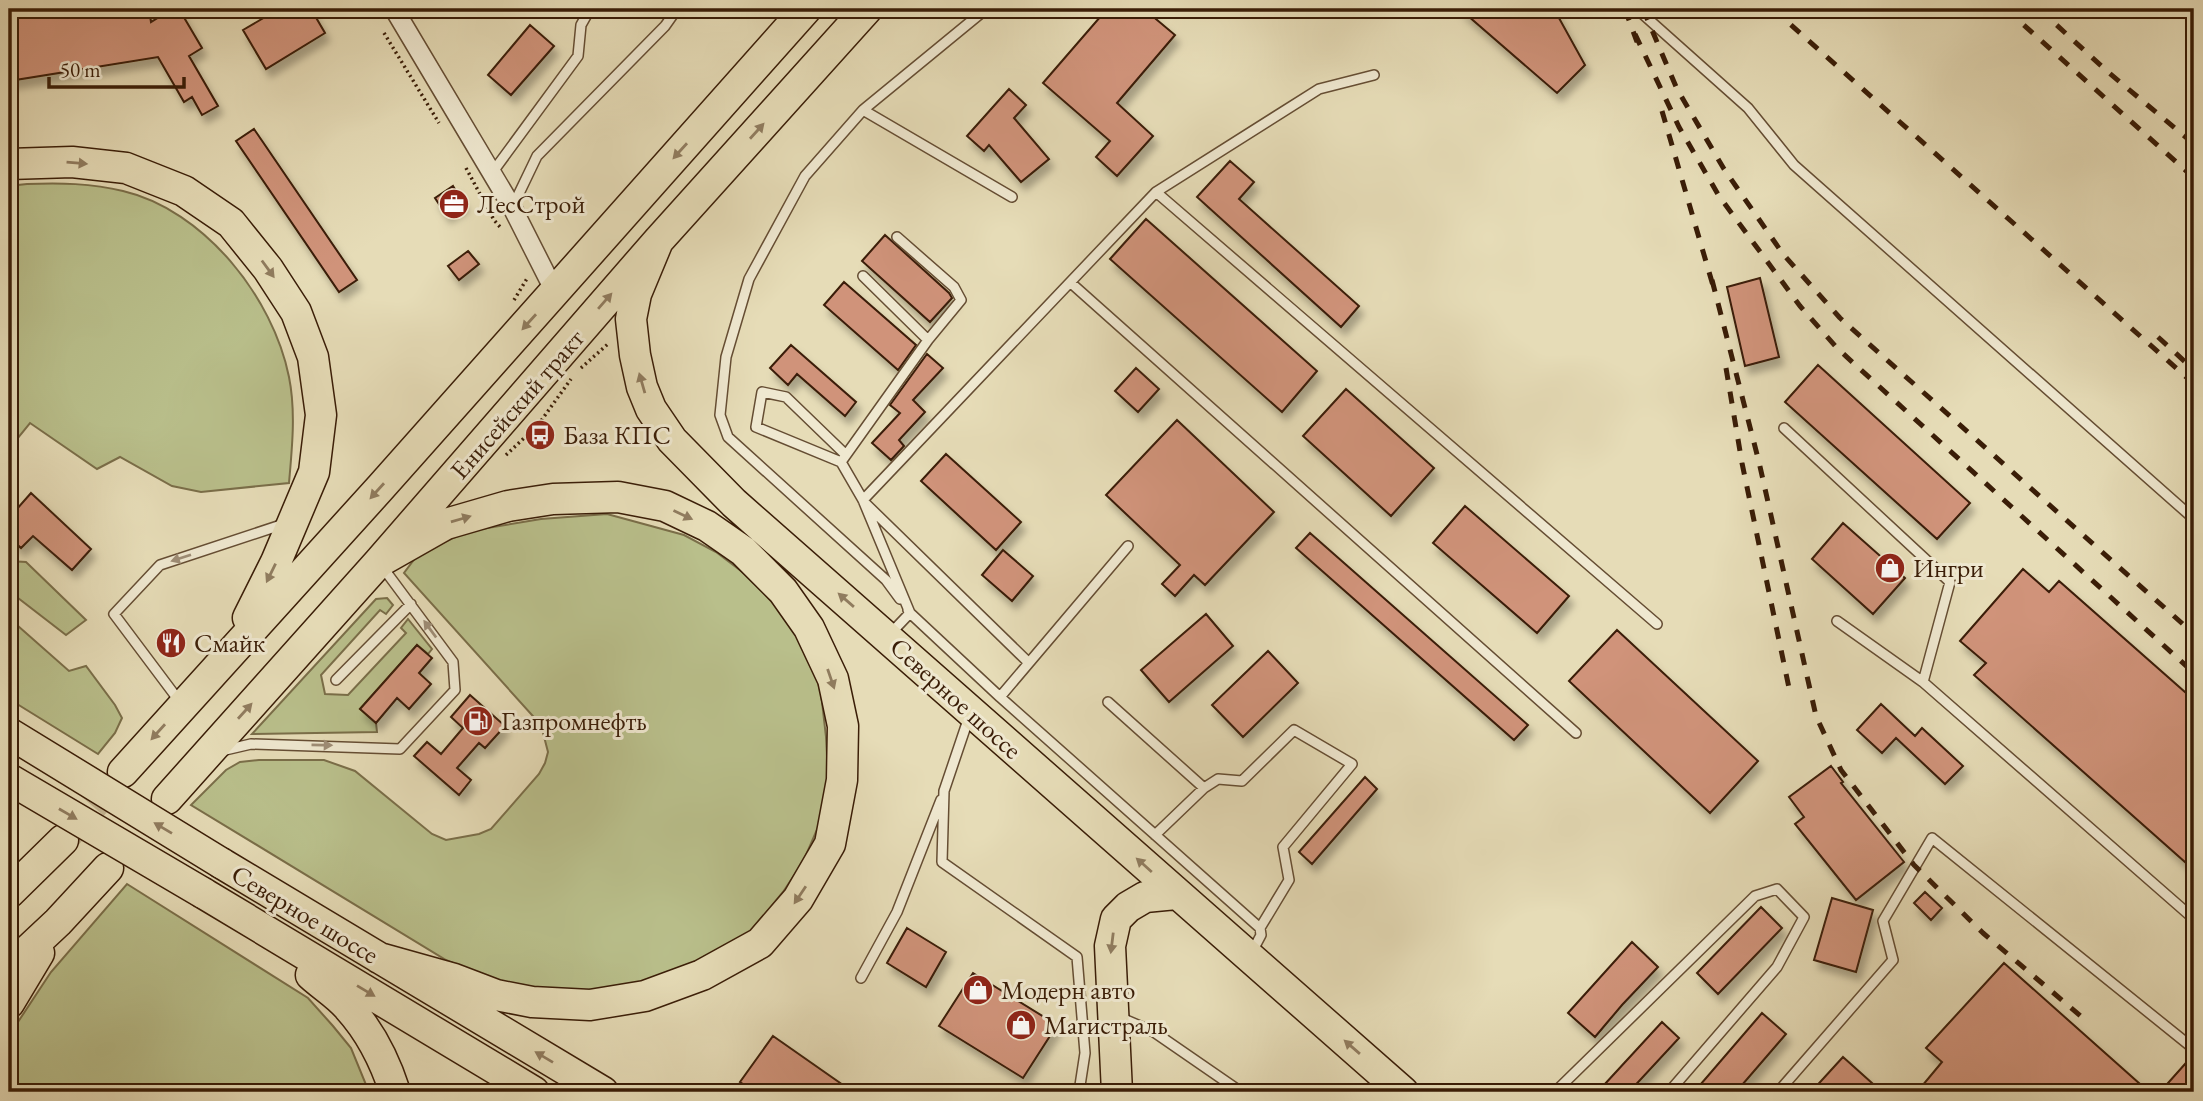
<svg xmlns="http://www.w3.org/2000/svg" width="2203" height="1101" viewBox="0 0 2203 1101" font-family="'EB Garamond',serif">
	<style>
		.green { fill: #b9bf8b; stroke: #7a6e49; stroke-width: 2 }
		.building { fill: #d0937a; stroke: #3a1d07; stroke-width: 2; filter: url(#shadow) }
		.lines { fill: none; stroke-linecap: round; stroke-linejoin: round }
		.primary-tunnel { stroke: #c4b694; stroke-width: 30; stroke-dasharray: 30 15; stroke-linecap: butt }
		.service-casing { stroke: #654d33; stroke-width: 12 }
		.minor-casing { stroke: #654d33; stroke-width: 21 }
		.primary-casing { stroke: #3a1d07; stroke-width: 33 }
		.path { stroke: #3a1d07; stroke-width: 3.5; stroke-dasharray: 2 3.5; stroke-linecap: butt }
		.service { stroke: #efe8d0; stroke-width: 9 }
		.minor { stroke: #efe8d0; stroke-width: 18 }
		.primary { stroke: #e6dcb7; stroke-width: 30 }
		.rail { stroke: #3a1d07; stroke-width: 5; stroke-dasharray: 12 12; stroke-linecap: butt }
		.primary-bridge-casing { stroke: #3a1d07; stroke-width: 33; stroke-linecap: butt }
		.primary-bridge { stroke: #e6dcb7; stroke-width: 30 }
		.oneway { fill: #907c5f }
		.oneway2 { fill: #9e8d76 }
		.labels { text-anchor: middle; dominant-baseline: central; stroke-width: 6; stroke-linejoin: round; paint-order: stroke }
		.poi-label { font-size: 26px; fill: #3a1d07; stroke: #efe8d0; text-anchor: start }
		.street-label { font-size: 26px; fill: #3a1d07; stroke: #efe8d0 }
	</style>
	<defs>
		<filter id="shadow"><feDropShadow dx="4.5" dy="8" stdDeviation="3.5" flood-color="#0004"/></filter>
	</defs>
	<rect width="100%" height="100%" fill="#e6dcb7"/>
	<filter id="stains"><feTurbulence type="fractalNoise" baseFrequency=".00286" numOctaves="4"/><feColorMatrix values="0 0 0 0 .2 0 0 0 0 .09 0 0 0 0 .02 0 0 0 .5 -.17"/></filter>
	<radialGradient id="worn" r=".72"><stop offset=".6" stop-color="#630" stop-opacity="0"/><stop offset="1" stop-color="#630" stop-opacity=".3"/></radialGradient>
	<!-- green -->
	<path class="green" d="M27 184C60 183 91 183 123 191 204 210 273 297 289 377 296 412 292 448 289 483L201 492 172 486 120 457 97 469 30 423 9 449V186Z
		M607 514 684 535 716 552 753 580 783 614 810 654 821 693 826 737 828 775 819 825 803 862 783 892 750 932 664 979 565 994 502 985 446 960 191 805 226 770 240 762 259 760H324L355 771 432 834 446 840 479 834 491 829 539 774 545 763 548 752 541 725 404 573 419 553 469 531 541 519Z
		M9 561 26 562 86 620 66 635 9 591Z
		M387 598 393 605 386 614 380 610 321 675 325 694 348 695 406 633 401 628 408 619 432 649 428 654 417 645 360 709 376 723 377 732 252 734 376 599Z
		M9 618 69 671 86 666 115 705 122 718 115 733 98 754 9 699Z
		M127 884 308 998 333 1026 351 1048 369 1092H9V1038L14 1028 51 972Z"/>
	<!-- building -->
	<path class="building" d="M37 9H149L151 22 172 9H179L202 48 189 56 218 106 202 115 192 97 184 102 158 57 9 81V13Z
		M279 9H311L325 33 266 69 243 30Z
		M1107 9H1144L1175 35 1117 103 1153 136 1117 176 1096 157 1110 141 1043 83Z
		M1460 9H1554L1585 65 1557 93Z
		M530 25 554 46 511 95 488 75Z
		M1009 89 1026 105 1014 118 1049 159 1021 182 989 145 984 151 967 136Z
		M254 129 357 280 339 292 236 141Z
		M1230 161 1254 182 1239 199 1359 306 1341 327 1197 197Z
		M453 186 464 204 446 215 435 198Z
		M1146 219 1317 371 1282 412 1110 259Z
		M885 235 949 293 952 298 930 322 862 261Z
		M468 251 479 264 459 280 448 266Z
		M1760 278 1779 357 1745 366 1727 287Z
		M844 282 916 345 898 370 824 305Z
		M791 345 856 402 845 416 797 374 788 385 770 368Z
		M927 354 943 368 913 400 925 412 899 440 904 446 891 460 872 443 900 413 890 405Z
		M1818 365 1970 503 1937 539 1785 402Z
		M1136 368 1159 389 1138 412 1115 391Z
		M1346 389 1434 468 1391 516 1303 436Z
		M1177 420 1274 512 1205 585 1194 575 1175 596 1162 584 1180 565 1106 495Z
		M946 454 1021 522 996 550 921 481Z
		M31 493 91 549 72 570 33 536 21 548 9 537V518Z
		M1465 506 1569 596 1537 633 1433 543Z
		M1843 523 1905 578 1873 614 1812 559Z
		M1310 533 1528 725 1514 740 1296 548Z
		M1003 550 1033 576 1012 601 982 575Z
		M2023 569 2049 592 2059 581 2194 700V870L1974 675 1986 663 1960 641Z
		M1206 614 1233 646 1169 702 1141 670Z
		M1617 630 1758 761 1710 813 1569 681Z
		M417 645 432 658 419 673 431 684 409 709 397 698 376 723 360 709Z
		M1268 651 1298 683 1243 737 1212 705Z
		M470 695 505 726 485 748 479 743 457 768 471 780 459 795 414 756 427 742 441 754 463 728 451 717Z
		M1881 704 1915 736 1922 728 1963 766 1945 784 1896 738 1882 753 1857 730Z
		M1831 766 1843 782 1841 783 1904 862 1856 900 1795 824 1804 817 1789 797Z
		M1365 777 1377 789 1312 864 1299 852Z
		M1925 892 1942 908 1931 920 1914 903Z
		M1832 898 1873 910 1856 972 1814 960Z
		M1761 907 1782 928 1718 994 1697 973Z
		M907 928 946 952 926 987 887 963Z
		M1632 942 1658 967 1622 1005 1595 1037 1568 1013Z
		M2004 963 2149 1092H1917L1942 1062 1926 1048Z
		M973 973 1057 1025 1023 1078 939 1026Z
		M1762 1013 1786 1034 1736 1092H1694Z
		M1662 1022 1679 1038 1629 1092H1612L1604 1085Z
		M773 1036 853 1092H754L740 1082Z
		M1843 1057 1882 1092H1811Z
		M2185 1064 2194 1072V1092H2160Z"/>
	<g class="lines">
		<!-- primary-tunnel -->
		<path class="primary-tunnel" d="M63 840 122 772"/>
		<!-- service casing -->
		<g class="service-casing">
			<path id="service" d="M1637 9 1748 108 1794 165 2194 519
				M863 110 986 9
				M492 173 578 56 581 25 590 9
				M1156 192 1657 624
				M513 206 537 156 665 26 677 9
				M897 237 954 287 961 300 928 340
				M1071 283 1576 733
				M1784 428 1950 582 1923 682
				M846 455 928 340 863 276
				M841 462 846 455 786 397 762 392 756 427 841 462 863 500 910 613 1000 697 1260 928
				M863 500 1156 192 1319 89 1374 75
				M866 504 1028 662
				M900 599 886 580 728 437 720 415 726 357 749 279 805 176 863 110 1012 197
				M1837 621 1923 682 2194 919
				M891 633 910 613 908 610
				M336 680 411 604
				M1000 697 1128 546
				M180 702 114 614 160 565 284 524
				M1108 702 1204 788
				M969 717 944 791 942 862 1077 957 1085 1053 1079 1092
				M221 751 251 744 400 749 455 690 453 662 381 565
				M1155 835 1204 788 1218 779 1242 781 1294 730 1352 764 1283 847 1289 880 1260 928 1261 935 1252 952
				M861 978 897 912 941 800
				M1119 1017 1154 1032 1241 1092
				M1555 1092 1755 896 1777 889 1804 917 1777 967 1669 1092
				M1778 1092 1893 960 1883 921 1932 838 2194 1049"/>
		</g>
		<!-- minor casing -->
		<g class="minor-casing">
			<path id="minor" d="M394 9 512 207 555 292"/>
		</g>
		<!-- primary casing -->
		<g class="primary-casing">
			<path id="primary" d="M9 164 72 162 126 168 184 191 231 223 268 269 296 312 313 357 321 415 314 472 276 562 248 618
				M658 241 636 294 631 319 635 355 642 387 651 409 672 440 734 503 1403 1092
				M123 772 381 487 806 9
				M167 799 379 562 658 241 867 9
				M221 863 603 1092
				M9 893 63 840
				M203 893 534 1092
				M379 958 454 979 496 995 532 1002 590 1005 645 996 702 975 760 943 798 899 830 844 842 780 843 726 833 679 809 628 783 591 743 551 707 526 665 506 618 497 553 499 508 506 446 524 379 562
				M9 968 58 922 108 868
				M311 975C323 986 338 995 348 1007 370 1031 385 1061 395 1092
				M9 1003 39 953
				M1117 1092 1110 946 1116 919 1128 907 1145 897 1176 894"/>
		</g>
		<!-- path -->
		<path class="path" d="M384 33 439 123
			M466 168 494 220 501 228
			M514 300 528 277
			M581 368 609 343
			M506 455 538 425 571 379"/>
		<!-- service -->
		<use href="#service" class="service"/>
		<!-- minor -->
		<use href="#minor" class="minor"/>
		<!-- primary -->
		<use href="#primary" class="primary"/>
		<!-- rail -->
		<path class="rail" d="M1625 9 1637 42
			M1643 9 1677 89 1724 169 1783 254 1840 318 2194 634
			M1773 9 2194 384
			M2006 9 2194 178
			M2039 9 2108 72 2194 144
			M1635 34 1679 127 1719 196 1800 306 1838 349 2194 673
			M1662 111 1714 289
			M1712 280 1759 462 1816 716 1841 770 1914 865 1983 933 2083 1018
			M2158 337 2194 370
			M1726 368 1742 463 1789 688"/>
		<!-- primary-bridge casing -->
		<g class="primary-bridge-casing">
			<path id="primary-bridge" d="M9 733 221 863
				M9 779 203 893"/>
		</g>
		<!-- primary-bridge -->
		<use href="#primary-bridge" class="primary-bridge"/>
	</g>
	<!-- one-way arrows -->
	<defs><path id="oneway-solid" d="M-6-.8H1V-3.2L6.5 0L1 3.2V.8H-6Z" transform="scale(1.75)"/></defs>
	<g class="oneway">
		<use href="#oneway-solid" transform="translate(757 131) rotate(-48)"/>
		<use href="#oneway-solid" transform="translate(680 151) rotate(132)"/>
		<use href="#oneway-solid" transform="translate(77 163) rotate(5)"/>
		<use href="#oneway-solid" transform="translate(268 269) rotate(54)"/>
		<use href="#oneway-solid" transform="translate(605 301) rotate(-49)"/>
		<use href="#oneway-solid" transform="translate(529 322) rotate(132)"/>
		<use href="#oneway-solid" transform="translate(642 383) rotate(-106)"/>
		<use href="#oneway-solid" transform="translate(377 491) rotate(132)"/>
		<use href="#oneway-solid" transform="translate(683 515) rotate(25)"/>
		<use href="#oneway-solid" transform="translate(461 519) rotate(-16)"/>
		<use href="#oneway-solid" transform="translate(271 573) rotate(116)"/>
		<use href="#oneway-solid" transform="translate(846 600) rotate(-139)"/>
		<use href="#oneway-solid" transform="translate(831 679) rotate(71)"/>
		<use href="#oneway-solid" transform="translate(245 711) rotate(-48)"/>
		<use href="#oneway-solid" transform="translate(158 732) rotate(132)"/>
		<use href="#oneway-solid" transform="translate(68 814) rotate(30)"/>
		<use href="#oneway-solid" transform="translate(163 828) rotate(-149)"/>
		<use href="#oneway-solid" transform="translate(1144 865) rotate(-138)"/>
		<use href="#oneway-solid" transform="translate(800 895) rotate(124)"/>
		<use href="#oneway-solid" transform="translate(1112 943) rotate(97)"/>
		<use href="#oneway-solid" transform="translate(366 991) rotate(31)"/>
		<use href="#oneway-solid" transform="translate(1352 1047) rotate(-139)"/>
		<use href="#oneway-solid" transform="translate(544 1057) rotate(-149)"/>
	</g>
	<g class="oneway2">
		<use href="#oneway-solid" transform="translate(181 558) rotate(162)"/>
		<use href="#oneway-solid" transform="translate(430 629) rotate(-126)"/>
		<use href="#oneway-solid" transform="translate(322 745) rotate(1)"/>
	</g>
	<!-- icons -->
	<defs>
		<g id="office-disc" transform="scale(1.575)"><circle r="9.5" fill="#8f2418" stroke="#efe8d0"/><path d="M-6-3h4V-5.5h4V-3h4V5H-6ZM-1-4.5V-3h2v-1.5ZM-6 0V1H6V0Z" fill="#fff"/></g>
		<g id="bus-disc" transform="scale(1.575)"><circle r="9.5" fill="#8f2418" stroke="#efe8d0"/><path d="M-5-6H5V4H4V6H2V4H-2V6H-4V4H-5ZM-3.5-4V0h7V-4ZM-3.5 1.2v1.5H-2V1.2ZM2 1.2v1.5H3.5V1.2Z" fill="#fff"/></g>
		<g id="shop-disc" transform="scale(1.575)"><circle r="9.5" fill="#8f2418" stroke="#efe8d0"/><path d="M-5-2.5h2.3a2.7 3.5 0 0 1 5.4 0H5L5.5 6h-11ZM-1.5-2.5h3a1.5 2.3 0 0 0-3 0Z" fill="#fff"/></g>
		<g id="restaurant-disc" transform="scale(1.575)"><circle r="9.5" fill="#8f2418" stroke="#efe8d0"/><path d="M-5-6h1v4h1v-4h1v4h1v-4h1v5L-1.5 .5V6h-2V.5L-5-1ZM5-6V6H3V1.5H1.5Q1.5-4 5-6Z" fill="#fff"/></g>
		<g id="fuel-disc" transform="scale(1.575)"><circle r="9.5" fill="#8f2418" stroke="#efe8d0"/><path d="M-5.5-6h7V0h2V4h1.3V-2.5L3-4.5l.8-.8L6-3V5H2.5V1h-1V6h-7ZM-4.2-4.7v3.2H.2V-4.7Z" fill="#fff"/></g>
	</defs>
	<g fill-rule="evenodd">
		<use href="#office-disc" x="454" y="204"/>
		<use href="#bus-disc" x="540" y="435"/>
		<use href="#shop-disc" x="1890" y="568"/>
		<use href="#restaurant-disc" x="171" y="643"/>
		<use href="#fuel-disc" x="478" y="721"/>
		<use href="#shop-disc" x="978" y="990"/>
		<use href="#shop-disc" x="1021" y="1025"/>
	</g>
	<g class="labels">
		<!-- poi labels -->
		<g class="poi-label">
			<text x="477" y="204">ЛесСтрой</text>
			<text x="563" y="435">База КПС</text>
			<text x="1913" y="568">Ингри</text>
			<text x="194" y="643">Смайк</text>
			<text x="501" y="721">Газпромнефть</text>
			<text x="1001" y="990">Модерн авто</text>
			<text x="1044" y="1025">Магистраль</text>
		</g>
		<!-- street labels -->
		<g class="street-label">
			<text transform="translate(517 404) rotate(-49)">Енисейский тракт</text>
			<text transform="translate(956 698) rotate(42)">Северное шоссе</text>
			<text transform="translate(305 914) rotate(31)">Северное шоссе</text>
		</g>
	</g>
	<!-- margin -->
	<rect width="2203" height="1101" fill="none" stroke="#e6dcb7" stroke-width="35"/>
	<rect x="10" y="10" width="2182" height="1080" fill="none" stroke="#3a1d07" stroke-width="3.5"/>
	<rect x="18" y="18" width="2168" height="1066" fill="none" stroke="#3a1d07" stroke-width="2"/>
	<!-- scale -->
	<path d="M49 77v10h135v-10" fill="none" stroke="#3a1d07" stroke-width="3.5"/>
	<text x="60" y="77" font-size="21" fill="#3a1d07" stroke="#efe8d0" stroke-width="5" paint-order="stroke">50 m</text>
	<rect width="100%" height="100%" filter="url(#stains)"/>
	<rect width="100%" height="100%" fill="url(#worn)"/>
</svg>
